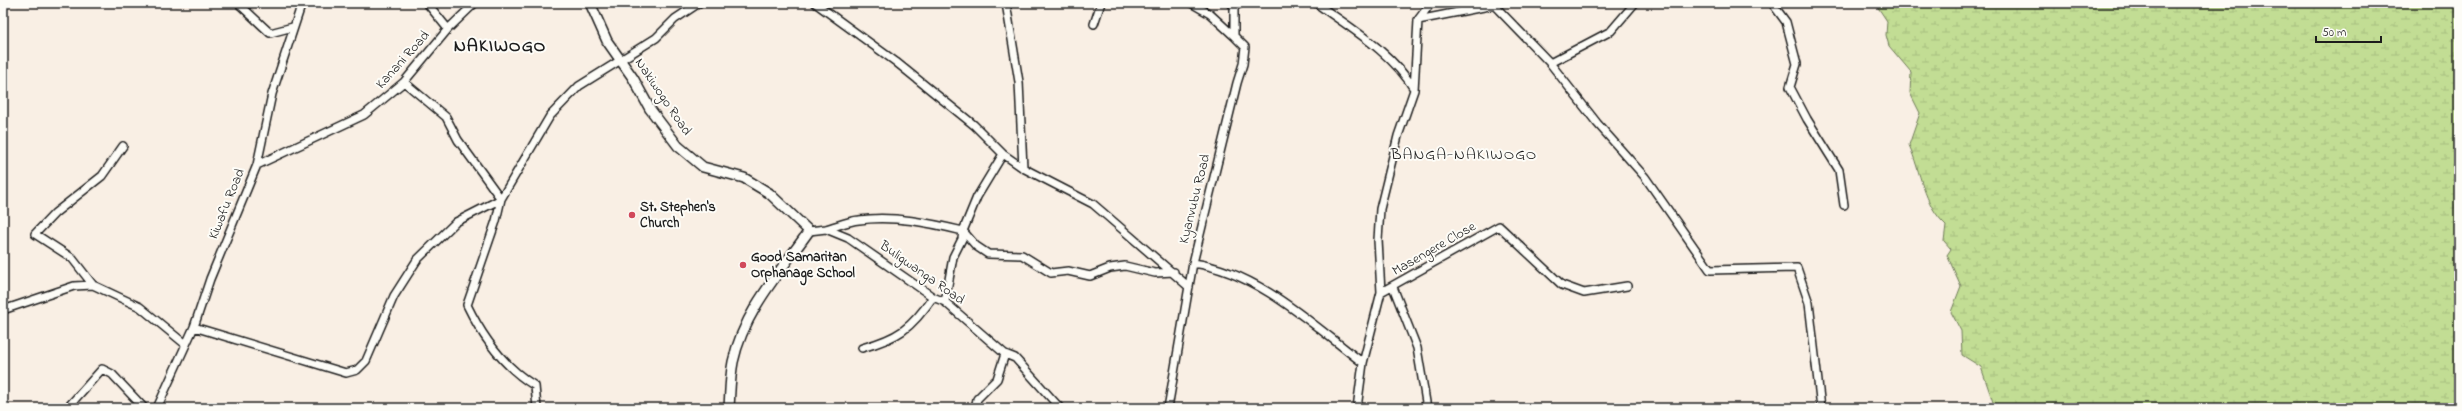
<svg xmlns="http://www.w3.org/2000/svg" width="2462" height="411" viewBox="0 0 2462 411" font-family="'Indie Flower',sans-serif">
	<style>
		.wetland { fill: url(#wetland-marsh); stroke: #6f7c58 }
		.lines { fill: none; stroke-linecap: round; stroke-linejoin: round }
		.minor-casing { stroke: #1c1c1c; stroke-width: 10 }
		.tertiary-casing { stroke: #1c1c1c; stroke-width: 12 }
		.minor { stroke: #fdfcf7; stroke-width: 7 }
		.tertiary { stroke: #fdfcf7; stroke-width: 9 }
		.poi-dot { fill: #d1495b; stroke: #fdfcf7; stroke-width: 1.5 }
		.labels { text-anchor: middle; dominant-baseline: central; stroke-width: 4; stroke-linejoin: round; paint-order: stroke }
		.street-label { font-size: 14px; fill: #1c1c1c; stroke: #fdfcf7 }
		.poi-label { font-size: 14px; font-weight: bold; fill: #1c1c1c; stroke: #fdfcf7; text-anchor: start }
		.quarter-label { font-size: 16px; letter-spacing: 1px; fill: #1c1c1c; stroke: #fdfcf7 }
		.district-label { font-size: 18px; font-weight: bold; letter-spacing: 1px; fill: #1c1c1c; stroke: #fdfcf7 }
	</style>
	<defs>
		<pattern id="wetland-marsh" width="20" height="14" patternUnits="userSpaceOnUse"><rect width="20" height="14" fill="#c2dd94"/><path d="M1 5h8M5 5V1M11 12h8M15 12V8" fill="none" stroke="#a6bd7f"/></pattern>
	</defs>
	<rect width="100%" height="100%" fill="#f9efe4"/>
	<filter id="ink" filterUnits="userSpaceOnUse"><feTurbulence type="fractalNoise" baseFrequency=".025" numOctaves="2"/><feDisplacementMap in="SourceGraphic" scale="8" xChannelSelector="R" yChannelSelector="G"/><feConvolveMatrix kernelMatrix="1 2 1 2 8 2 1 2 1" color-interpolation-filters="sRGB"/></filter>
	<g filter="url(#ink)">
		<!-- wetland -->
		<path class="wetland" d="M1875 3H2459V408H1995L1981 367 1962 355 1961 331 1951 312 1961 286 1947 255 1951 249 1944 241 1946 225C1923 204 1921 172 1909 145L1920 113 1910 93 1911 72 1889 46 1886 35 1887 21Z"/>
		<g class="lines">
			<!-- minor casing -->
			<g class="minor-casing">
				<path id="minor" d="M238 3 270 33 293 27
					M427 3 448 29
					M815 3 896 62 974 125 1003 154 1023 168 1093 204 1107 216 1189 287
					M1006 3 1019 82 1023 168
					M1191 3 1210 14 1234 36
					M1316 3C1350 28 1392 52 1414 89
					M1772 3 1786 22 1797 64 1790 87 1807 119 1839 170 1844 205
					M1234 7 1241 3
					M1418 20 1494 5 1550 63 1597 123 1645 177 1710 270 1797 268 1809 303 1821 408
					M1094 24 1101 3
					M1550 63 1611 31 1635 3
					M1003 154 977 197 963 231 976 246 988 254 1022 255 1051 273 1068 271 1090 276 1110 268 1125 266 1155 273 1174 272
					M257 165 364 115 404 82 448 29 475 3
					M826 229C837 226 848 221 859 220 893 215 930 223 963 231L962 239 953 257 945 302
					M809 231 826 229 848 238 933 297 945 302 1005 354 1015 358 1060 408
					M1193 263C1258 272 1312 324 1363 363
					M93 285 72 258 35 234 55 213 102 176 123 146
					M1393 287 1417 348 1427 408
					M1381 292 1499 226 1562 285 1584 293 1627 286
					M3 310 74 286 93 285 140 307 185 344
					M194 327 346 373 357 370 366 361 394 296 417 260 456 222 501 199 458 140 446 117 404 82
					M862 348C898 338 911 329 933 297
					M69 406 102 369 112 374 144 408
					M157 408 194 327 210 279 257 165 272 94 302 3
					M537 408 535 386C505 368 482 336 467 305L496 221 501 199 550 116 579 86 656 38 675 19 699 3
					M975 408 977 399 997 379 1005 354
					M1168 408 1193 263 1237 83 1243 64 1245 47 1234 36V7L1231 3
					M1357 408 1363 363 1381 292 1378 240 1380 209 1398 136 1414 90 1418 20 1431 3"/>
			</g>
			<!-- tertiary casing -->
			<g class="tertiary-casing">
				<path id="tertiary" d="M590 3 607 41 633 78 650 109 678 146 703 167 744 178 769 193 809 231C780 272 744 311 733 362 730 377 730 393 729 408"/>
			</g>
			<!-- minor -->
			<use href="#minor" class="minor"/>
			<!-- tertiary -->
			<use href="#tertiary" class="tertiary"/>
		</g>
	</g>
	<!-- markers -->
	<g class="poi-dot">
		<circle cx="632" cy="215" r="4"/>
		<circle cx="743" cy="265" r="4"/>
	</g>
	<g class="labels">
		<!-- street labels -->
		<g class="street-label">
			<text transform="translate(403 60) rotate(-48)">Kanani Road</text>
			<text transform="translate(663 97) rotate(56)">Nakiwogo Road</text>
			<text transform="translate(1195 199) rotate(-76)">Kyanvubu Road</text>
			<text transform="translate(227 204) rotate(-68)">Kiwafu Road</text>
			<text transform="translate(1434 249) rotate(-30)">Masengere Close</text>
			<text transform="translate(922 273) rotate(35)">Buligwanga Road</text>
		</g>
		<!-- poi labels -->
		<g class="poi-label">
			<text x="640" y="207">St. Stephen's<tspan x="640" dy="16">Church</tspan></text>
			<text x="751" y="257">Good Samaritan<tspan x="751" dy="16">Orphanage School</tspan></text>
		</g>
		<!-- quarter labels -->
		<g class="quarter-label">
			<text x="1464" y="155">BANGA-NAKIWOGO</text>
		</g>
		<!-- district labels -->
		<g class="district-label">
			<text x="500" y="47">NAKIWOGO</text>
		</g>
	</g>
	<!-- margin -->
	<rect width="2462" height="411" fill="none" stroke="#fdfcf7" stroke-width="16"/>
	<rect x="8" y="8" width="2446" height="395" fill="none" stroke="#1c1c1c" stroke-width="1.5" filter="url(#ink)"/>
	<!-- scale -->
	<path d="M2316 36v6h65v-6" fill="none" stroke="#1c1c1c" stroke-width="2"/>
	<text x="2322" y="36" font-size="12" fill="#1c1c1c" stroke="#fdfcf7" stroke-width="3" paint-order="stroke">50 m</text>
</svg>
